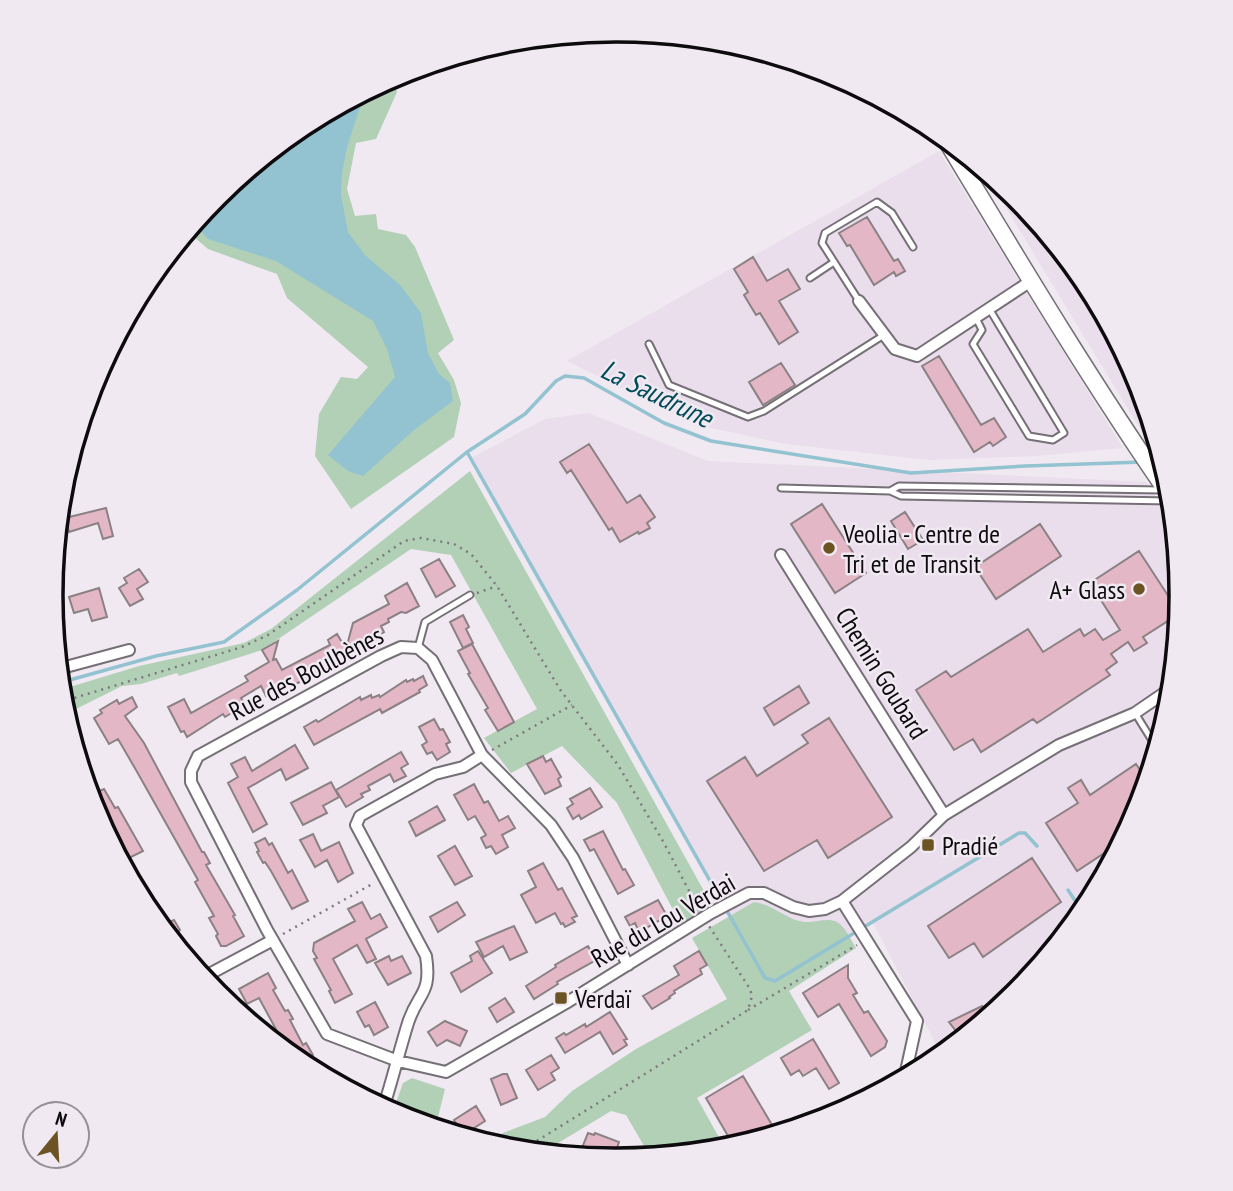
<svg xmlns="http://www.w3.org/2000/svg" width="1233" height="1191" viewBox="0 0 1233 1191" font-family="'PT Sans Narrow',sans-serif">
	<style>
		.built { fill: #eadeed }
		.green { fill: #b1d0b6 }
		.water { fill: #93c3d0 }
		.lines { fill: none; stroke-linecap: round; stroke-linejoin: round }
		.stream { stroke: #93c3d0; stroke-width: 3.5 }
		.building { fill: #e3b7c5; stroke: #8b8184; stroke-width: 2 }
		.lane-casing { stroke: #756f76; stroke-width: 9 }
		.street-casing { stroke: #756f76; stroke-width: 14 }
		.secondary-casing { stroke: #756f76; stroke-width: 19 }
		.path { stroke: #7e7a7f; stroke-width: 2.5; stroke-dasharray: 2 5; stroke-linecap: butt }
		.lane { stroke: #fff; stroke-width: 5 }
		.street { stroke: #fff; stroke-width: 10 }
		.secondary { stroke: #fff; stroke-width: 16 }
		.poi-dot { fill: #6b5324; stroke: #f0e9f1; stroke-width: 2.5 }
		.labels { text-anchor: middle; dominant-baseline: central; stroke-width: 5; stroke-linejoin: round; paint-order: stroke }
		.poi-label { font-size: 26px; fill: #0d0b0e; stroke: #f0e9f1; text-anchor: start }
		.street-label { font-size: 26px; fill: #0d0b0e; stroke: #f0e9f1 }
		.water-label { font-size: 28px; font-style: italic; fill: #014a58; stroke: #f0e9f1 }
		.rim { fill: none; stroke: #0d0b0e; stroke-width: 3.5 }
	</style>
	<rect width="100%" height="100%" fill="#f0e9f1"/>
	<!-- built -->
	<path class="built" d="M939 151 1123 448 1037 456 928 460 786 444 711 428 666 410 567 361Z
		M980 165 1017 196 1087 282 1139 379 1161 449 1153 450Z
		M589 413 708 461 1146 482 1176 530 1182 596 1171 706 1139 812 1087 910 1016 996 942 1056 872 921 764 981 471 458 545 419Z"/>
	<!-- green -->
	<path class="green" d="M394 76 397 92 376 139 356 143 347 189 355 216 376 214 378 229 406 235 415 247 454 340 438 353 454 380 461 403 454 437 351 509 315 456 319 414 341 377 357 379 368 367 287 298 277 274 208 249 187 231 217 195 303 125Z
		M470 471 714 909 682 927 617 803 562 746 511 773 484 738 537 709 451 555 411 549 262 650 179 676 177 673 141 684 122 686 76 709 72 702 62 707 60 690 139 666 244 643 271 629Z
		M754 902C773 904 786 920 805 922 815 923 827 917 837 922 845 926 851 940 856 948L789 991 812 1030 697 1098 726 1150 651 1158 626 1115 611 1111 540 1154 506 1150 492 1146 503 1133 545 1117 572 1091 636 1049 727 999 692 938Z
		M412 1078 445 1089 435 1129 392 1114 403 1083Z"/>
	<!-- water -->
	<path class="water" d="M365 92 347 147 342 173 341 195 348 232 365 255 400 285 421 313 428 353 439 374 450 383 453 401 414 430 363 476 348 471 328 455 395 377 387 349 373 321 276 261 208 239 194 223C238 169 302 120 365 92Z"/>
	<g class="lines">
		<!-- stream -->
		<path class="stream" d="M467 452 765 978 775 981 1019 833H1025L1037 846
			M1153 461 1163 459
			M59 683 156 656 224 642 297 590 467 452 525 414 556 381 565 376 584 378 664 423 711 441 911 473 1026 466 1142 462
			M1068 890 1084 914"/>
	</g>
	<!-- building -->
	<path class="building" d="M867 217 894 261 898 259 905 271 896 276 894 272 874 285 850 245 847 246 839 233Z
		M753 257 767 281 788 269 800 289 779 301 798 332 779 344 760 313 756 315 744 295 748 292 734 269Z
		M939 356 981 425 994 418 1006 437 993 446 990 442 974 452 922 366Z
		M781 363 795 385 763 405 749 382Z
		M589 444 627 503 640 495 655 517 647 523 650 528 639 534 638 532 620 542 612 528 609 530 571 470 567 473 560 462Z
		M822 504 866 573 835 593 791 524Z
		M106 508 113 536 103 539 98 523 69 532 65 518Z
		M905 512 923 540 908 549 891 521Z
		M1040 524 1061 556 996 599 975 567Z
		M1139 551 1180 614V621L1171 626 1168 621 1143 637 1147 643 1134 651 1128 642 1111 654 1117 662 1106 670 1110 675 1037 723 1033 719 981 752 973 739 954 750 916 690 946 671 951 677 1028 629 1043 652 1080 629 1084 636 1095 629 1103 640 1120 630 1090 583Z
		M439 559 455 586 436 597 421 569Z
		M139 569 148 582 137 589 143 599 130 606 119 588 127 583 124 578Z
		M407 583 419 606 406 613 401 612 388 619 389 622 381 626 384 632 374 638 376 641 302 681 291 686 289 683 266 696 261 686 241 698 243 701 236 705 238 709 225 717 223 714 187 737 184 731 181 732 168 707 184 699 191 713 248 681 245 676 269 662 262 650 278 641 273 660 276 659 282 670 330 645 328 640 337 634 346 649 353 623 389 604 385 596Z
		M99 588 107 617 92 621 88 609 74 613 69 597Z
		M463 615 469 627 466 629 473 643 463 648 450 622Z
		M472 644 514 722 498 731 485 710 488 708 468 674 470 673 458 651Z
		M423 676 427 685 419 690 420 692 382 713 380 709 314 745 304 727 316 720 318 722 360 697 361 700 371 695 372 698 379 695 380 697 406 680 407 682 413 679 414 681Z
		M799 686 809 703 774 725 764 708Z
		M132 697 137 707 125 716 144 743 202 852H204L210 863 206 865 235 915 233 916 244 936 226 946H221L216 936 218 934 209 918 214 916 195 882 198 880 136 770 118 739 109 744 94 718 102 713 100 710 117 700 119 704Z
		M829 718 892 817 828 858 817 840 764 871 707 781 745 757 757 776 808 743 802 735Z
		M434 719 440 730 443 729 450 742 446 744 450 752 437 760 432 752 427 754 422 745 427 742 419 727Z
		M295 745 308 768 286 780 281 769 248 788 267 824 253 832 228 783 238 777 231 764 245 757 252 771Z
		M401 752 408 764 401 768 406 776 394 782 390 774 368 786 370 790 361 794 363 797 346 807 336 790Z
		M543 756 546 762 551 759 561 777 558 779 561 786 545 794 527 764Z
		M1136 764 1148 782 1139 812 1124 840 1077 871 1046 823 1078 803 1068 788 1081 780 1090 795Z
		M331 782 339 797 323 806 327 813 303 825 291 803Z
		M474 784 484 803 488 801 499 821 508 816 515 828 502 835 508 847 496 854 491 846 486 848 481 838 486 835 475 816 468 820 454 795Z
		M590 788 602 807 581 819 579 815 573 819 567 808 573 804 570 799Z
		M104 789 115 808 118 807 143 851 121 862 99 818H97L94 812 89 795Z
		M437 806 445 820 416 836 409 822Z
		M603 831 623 870 625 869 634 885 618 894 594 849 590 851 584 840Z
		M313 834 321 851 339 842 353 873 338 882 327 860 315 867 300 840Z
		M265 838 269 845 272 843 288 873 292 870 308 901 292 909 271 871 265 862 263 863 257 852 259 851 255 843Z
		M455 846 472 876 455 885 438 856Z
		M1032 858 1061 902 983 957 974 943 949 958 928 926Z
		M543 863 558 890 562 888 577 916 572 918 575 922 565 927 563 923 561 924 555 913 536 923 521 895 536 887 528 871Z
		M152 895 167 923 174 920 180 930 170 938 141 901Z
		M658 900 667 916 639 932 635 923 630 926 625 917Z
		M362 902 371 919 380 914 387 927 366 939 376 959 367 963 357 945 333 959 352 994 335 1003 329 991 331 990 314 959 317 958 313 951 314 943 355 921 348 909Z
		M457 902 465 915 438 932 430 917Z
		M514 926 527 952 510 960 503 946 484 957 476 942Z
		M588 946 596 960 557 982 558 984 534 999 526 986 556 967 555 965Z
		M478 951 492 973 461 992 451 973 472 961 470 956Z
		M699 951 707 965 700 969 702 974 674 991 675 993 669 997 670 998 652 1009 643 996 679 975 674 966Z
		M389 956 391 961 402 956 411 973 388 985 375 963Z
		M848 965V978L857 993 853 995 864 1013 868 1011 887 1041 885 1047 871 1056 839 1004 818 1017 803 993Z
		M268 973 276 988 273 990 285 1011 288 1010 293 1019 290 1020 303 1045 306 1043 313 1055 309 1058 318 1074 291 1057 259 998 247 1004 239 989Z
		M505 998 514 1012 497 1022 489 1008Z
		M375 1002 388 1027 374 1035 369 1025 365 1027 357 1012Z
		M982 1006 991 1017 963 1040 949 1022Z
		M610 1012 627 1039 624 1040 627 1045 613 1054 600 1032 565 1053 556 1038 564 1033 566 1035 585 1024 586 1027Z
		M445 1021 467 1031 460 1046 447 1040 437 1046 428 1032Z
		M813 1039 839 1083 829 1089 816 1068 803 1076 799 1070 791 1075 781 1058Z
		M551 1055 559 1068 551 1073 555 1080 538 1090 526 1070Z
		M503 1074H507L517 1098 501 1105 491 1079Z
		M743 1076 778 1135 735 1148 706 1098Z
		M476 1106 485 1121 463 1135 454 1120Z
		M588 1133 594 1135 595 1133 619 1142 613 1159 582 1148Z"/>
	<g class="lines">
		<!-- lane casing -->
		<g class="lane-casing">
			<path id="lane" d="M810 278 834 262
				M859 301 822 243 825 233 877 202 892 213 913 247
				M976 318 982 330 973 344 1029 436 1053 440 1064 433 990 310
				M649 344 669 385 748 417 764 411 884 335
				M781 488 890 491 901 496 1170 501
				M890 491 899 486 1162 490
				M418 648 425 622 470 595
				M1135 713 1158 750"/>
		</g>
		<!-- street casing -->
		<g class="street-casing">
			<path id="street" d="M859 301 895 349 917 356 1031 281
				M781 555 944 815
				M58 669 129 650
				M842 901 917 1021 905 1076 857 1105
				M628 965 573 858 551 825 482 755 432 660 418 648 401 647 381 656 198 756 191 771V782L267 930 327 1034 398 1061 446 1072 566 1003 711 913 749 893H764L793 907 809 911 825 909 842 901 911 847 944 815 1059 745 1135 713 1173 687
				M202 978 273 940
				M383 1109C392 1081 399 1052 408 1023 418 992 432 995 426 956L356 825 360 816 435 774 463 767 482 755"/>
		</g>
		<!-- secondary casing -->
		<g class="secondary-casing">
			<path id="secondary" d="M943 135C1017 258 1091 382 1173 500"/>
		</g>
		<!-- path -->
		<path class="path" d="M477 593 497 586
			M61 702 242 647 268 635 404 541 421 538 454 544 471 554 497 586 561 691 618 765 664 843 698 908
			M492 750 572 705
			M283 934 374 883
			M748 1010 857 945
			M519 1152 748 1010 752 996 750 989 709 926"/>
		<!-- lane -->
		<use href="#lane" class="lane"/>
		<!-- street -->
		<use href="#street" class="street"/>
		<!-- secondary -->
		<use href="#secondary" class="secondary"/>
	</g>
	<!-- markers -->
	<g class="poi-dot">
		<circle cx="829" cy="548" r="7"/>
		<circle cx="1139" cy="589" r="7"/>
		<rect x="921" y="838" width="14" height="14" rx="3.5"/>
		<rect x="554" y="991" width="14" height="14" rx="3.5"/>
	</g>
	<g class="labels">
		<!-- poi labels -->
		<g class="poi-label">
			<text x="843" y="533">Veolia - Centre de<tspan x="843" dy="30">Tri et de Transit</tspan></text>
			<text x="1125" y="589" text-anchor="end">A+ Glass</text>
			<text x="942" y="845">Pradié</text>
			<text x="575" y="998">Verdaï</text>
		</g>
		<!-- street labels -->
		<g class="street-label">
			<text transform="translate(306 673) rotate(-28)">Rue des Boulbènes</text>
			<text transform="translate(882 673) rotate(58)">Chemin Goubard</text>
			<text transform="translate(663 920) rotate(-30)">Rue du Lou Verdai</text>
		</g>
		<!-- water labels -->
		<g class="water-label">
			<text transform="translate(657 393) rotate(26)">La Saudrune</text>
		</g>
	</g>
	<!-- crop -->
	<path d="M0 0H1233V1191H0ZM63 595a553 553 0 1 1 1106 0a553 553 0 1 1-1106 0Z" fill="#f0e9f1" fill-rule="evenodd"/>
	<path class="rim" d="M63 595a553 553 0 1 1 1106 0a553 553 0 1 1-1106 0Z"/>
	<!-- north arrow -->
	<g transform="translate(56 1135) rotate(18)"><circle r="33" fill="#f0e9f1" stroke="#959096" stroke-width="2"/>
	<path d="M0-5L12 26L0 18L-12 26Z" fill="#6b5324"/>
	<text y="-10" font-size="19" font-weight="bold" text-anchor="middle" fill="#0d0b0e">N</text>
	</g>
</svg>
